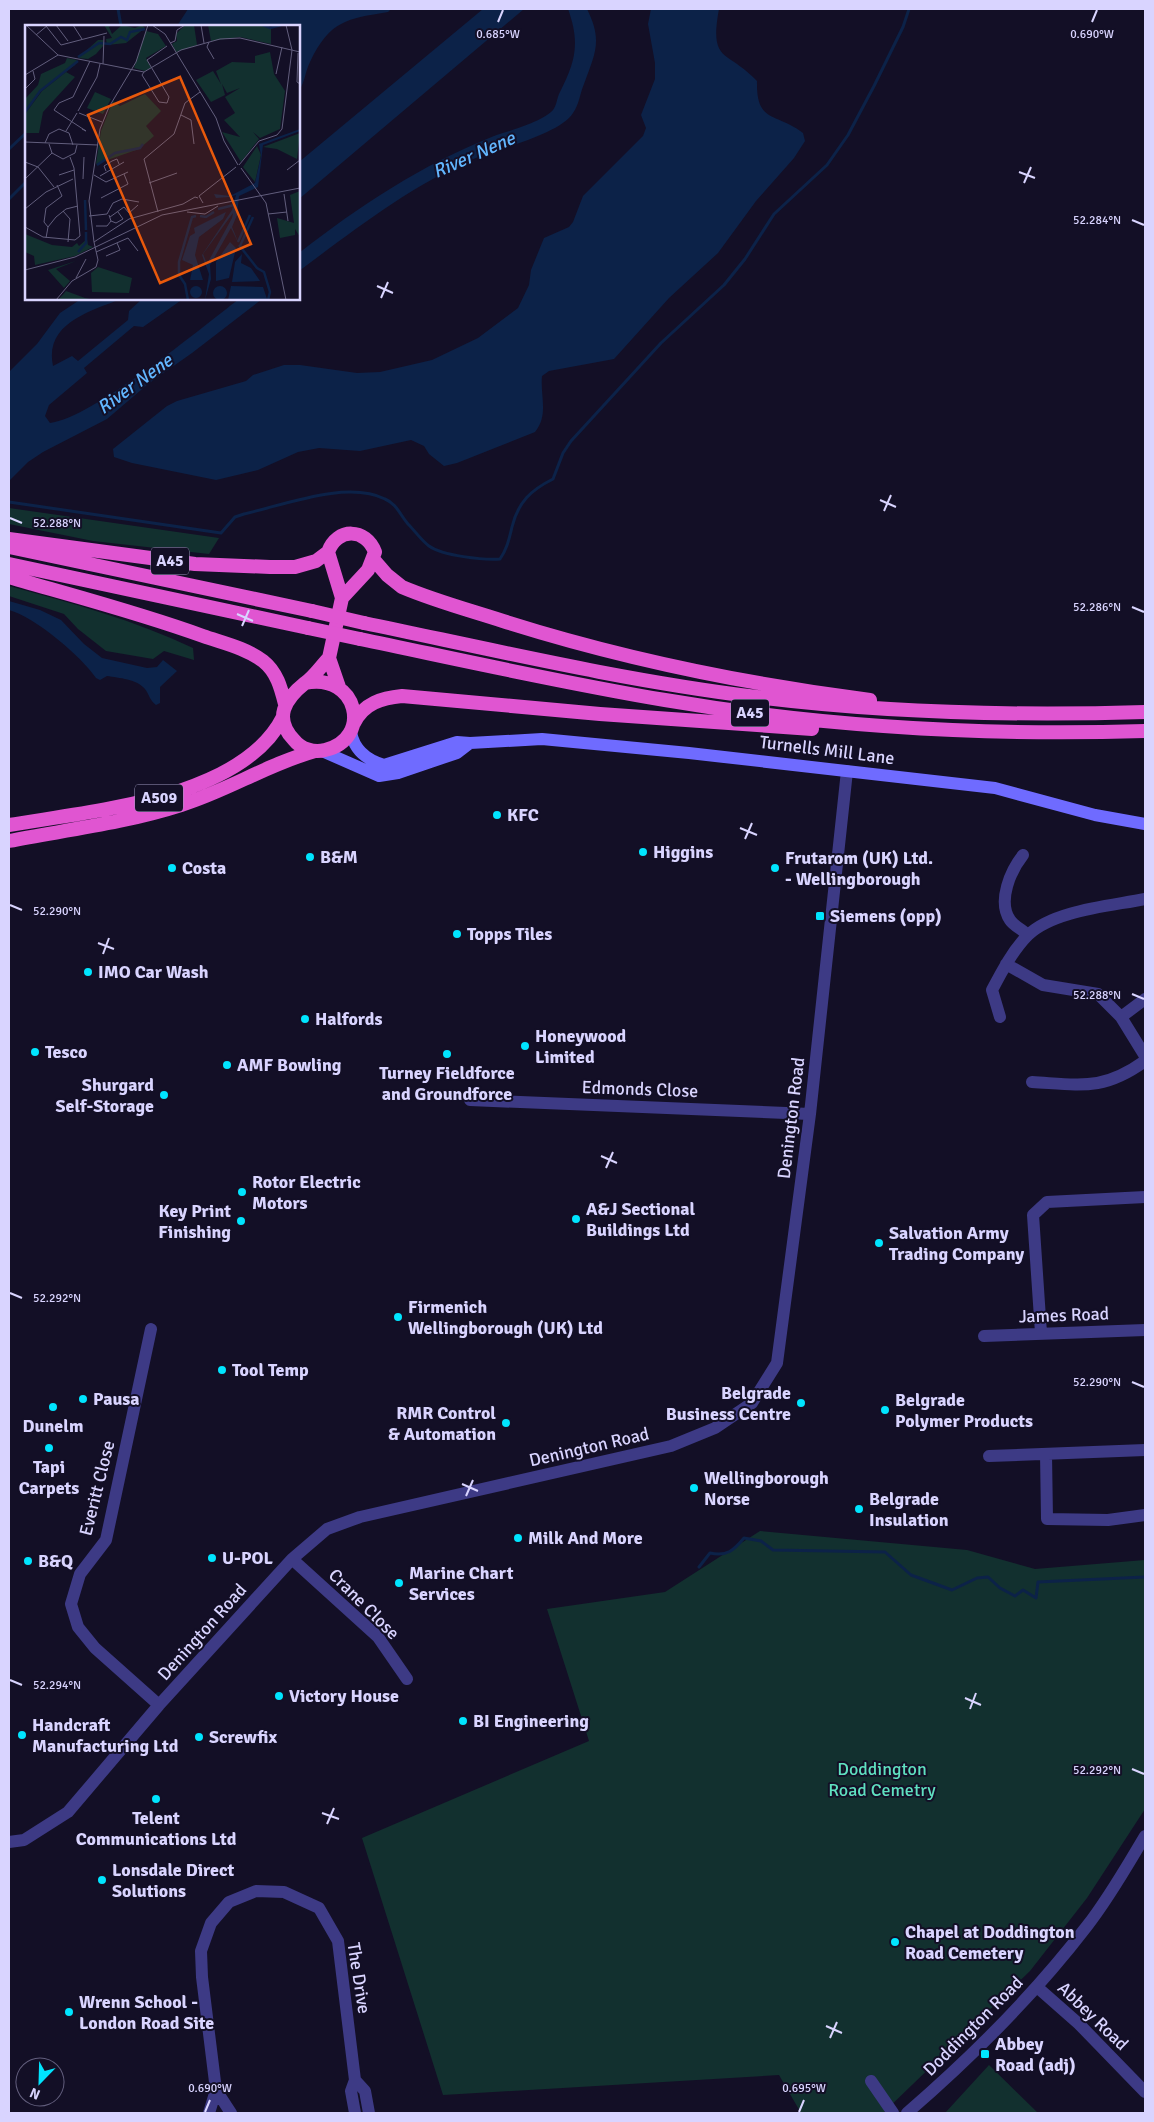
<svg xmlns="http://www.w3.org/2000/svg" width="1154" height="2122" viewBox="0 0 1154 2122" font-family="Signika,sans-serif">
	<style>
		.green { fill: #12302f }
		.water { fill: #0c2248 }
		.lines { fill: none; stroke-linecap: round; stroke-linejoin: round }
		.stream { stroke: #0c2248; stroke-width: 3 }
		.minor { stroke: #3d3a85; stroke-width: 12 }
		.tertiary { stroke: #3d3a85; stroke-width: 12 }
		.secondary { stroke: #6f6bff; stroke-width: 12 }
		.trunk { stroke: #e055d1; stroke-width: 14 }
		.trunk-bridge { stroke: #e055d1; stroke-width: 14 }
		.ticks { fill: none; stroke: #d9d4ff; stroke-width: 2 }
		.poi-dot { fill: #00e5ff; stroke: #130f26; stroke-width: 2 }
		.labels { text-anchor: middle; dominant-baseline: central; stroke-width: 4; stroke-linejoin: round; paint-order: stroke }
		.shield { fill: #130f26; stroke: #9e99be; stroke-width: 1 }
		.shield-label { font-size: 16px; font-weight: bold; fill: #d9d4ff }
		.street-label { font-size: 18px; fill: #d9d4ff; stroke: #130f26 }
		.poi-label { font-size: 18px; font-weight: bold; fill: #d9d4ff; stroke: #130f26; text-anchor: start }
		.park-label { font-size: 18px; fill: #5fe0c0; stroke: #130f26 }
		.water-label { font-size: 19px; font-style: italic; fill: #62b6ff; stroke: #130f26 }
		.inset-river { fill: none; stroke: #0c2248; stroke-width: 2.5 }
		.inset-road { fill: none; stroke: #625e7d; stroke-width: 1 }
		.view { fill: #e8590c; fill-opacity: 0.15; stroke: #e8590c; stroke-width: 2.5 }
		.inset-edge { fill: none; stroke: #d9d4ff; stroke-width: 2.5 }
		.ticks-label { font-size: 12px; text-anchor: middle; fill: #d9d4ff; stroke: #130f26; stroke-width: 4; stroke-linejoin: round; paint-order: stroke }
	</style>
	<rect width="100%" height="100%" fill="#130f26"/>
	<!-- green -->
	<path class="green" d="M9 508 219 538 209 554 93 541 9 524Z
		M9 586C72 603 134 620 193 648L194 660 164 651 153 659 106 651 78 629 64 614 9 596Z
		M760 1531 967 1550 1035 1569 1145 1560V1809L1087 1898 1030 1971 883 2113H801L779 2075 443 2095 362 1838 589 1741 547 1609 665 1592Z
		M989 2065 1038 2113H945Z"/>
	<!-- water -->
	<path class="water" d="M188 9H391L388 12C347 19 330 20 310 62 305 72 305 82 299 91V26H177Z
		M483 9H524L299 199V162Z
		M568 9H587C603 41 595 53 584 84 580 93 579 105 573 113 559 135 496 149 471 160 409 187 353 231 299 271V253C359 206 423 164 494 136 509 131 544 121 553 110 557 105 557 97 560 92 576 61 580 42 568 9Z
		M651 9H719C709 64 727 49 757 81 756 124 776 112 803 133L805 141 794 158 756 201 718 253 669 298 614 359 549 371 542 376C540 396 549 415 535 432L457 463 444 466 429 454 424 446 411 440 360 451 319 448 298 452 258 470 216 480 132 463 114 457 113 449 167 406 177 401 246 381 253 375 284 365H300L357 373 380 372 432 360 478 338 518 308 529 285 531 270 544 238 569 227 573 222 583 196 643 136 646 128 641 115 655 79V63L648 24Z
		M81 299H121C91 311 44 323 53 366L72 356 78 361 128 320 129 311 142 299H183L143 327 134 326 84 368 87 373 49 405 45 416 50 423C93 418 201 328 239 299H262L192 353 148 384 107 419 43 452 28 462 9 481 10 371 37 344 60 313Z
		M9 601 40 610 61 620 84 644 102 658 147 668 157 667 163 660 177 671 160 687V703L156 705C150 701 149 694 145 689 137 679 119 678 107 676L100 680 96 678C81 656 35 617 9 610Z"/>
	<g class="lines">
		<!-- stream -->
		<path class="stream" d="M118 9 121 26
			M9 149 26 133
			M9 199 26 182
			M9 502 221 533 235 517 244 514C284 505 347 480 385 499 397 504 400 515 408 524 415 531 421 540 429 546 443 556 483 560 500 559 507 549 509 539 512 527 518 502 531 490 553 479L563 453 571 441 661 343 724 285 745 259 774 214 827 165 848 135 874 86 903 27 909 9
			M699 1567 710 1553C727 1557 734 1550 744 1538L761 1541 773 1550 885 1552 911 1575 952 1590 977 1578 988 1577 1000 1588 1015 1596 1023 1590 1036 1598 1038 1582 1145 1577"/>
		<!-- minor -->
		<path class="minor" d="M1023 855C1011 870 997 901 1010 920 1014 926 1023 930 1028 935
			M1006 964 1043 985 1098 994 1121 1017 1145 1056
			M1000 1017 992 990C1002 971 1013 950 1028 935 1054 910 1111 906 1145 899
			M1121 1017 1145 999
			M1032 1082C1082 1085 1103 1091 1145 1061
			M470 1100 810 1114
			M151 1329 106 1540 80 1574 71 1604 78 1627 95 1648 159 1705
			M1041 1333 1033 1215 1047 1202 1145 1197
			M984 1336 1145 1330
			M1046 1454 1047 1519 1108 1520 1145 1515
			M989 1456 1145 1450
			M292 1559 378 1637 407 1679
			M9 1842 24 1840 68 1812 159 1705 292 1559 327 1529 360 1517 671 1446 715 1428 752 1403 777 1363 810 1114 847 771
			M1037 1987 1079 2024 1145 2092
			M355 2080 365 2091 369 2113
			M871 2081 893 2113
			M216 2090 231 2113
			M209 2113 216 2090 202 1977 201 1951 211 1923 229 1902 256 1891 284 1892 319 1908 338 1941 355 2080 351 2091 355 2113"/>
		<!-- tertiary -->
		<path class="tertiary" d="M907 2113C973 2056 1034 1995 1087 1926 1109 1898 1127 1866 1145 1836"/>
		<!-- secondary -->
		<path class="secondary" d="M351 732C354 750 367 760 384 765L457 742 470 743 542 739 689 753 995 788 1095 815 1145 824
			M322 751 379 776 398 773 457 753 470 743"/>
		<!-- trunk -->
		<path class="trunk" d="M9 539 195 564 270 567H295L316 561 328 552
			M9 547 312 611
			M374 560 387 575 402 587C435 601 469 610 503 621 623 659 746 684 870 700
			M9 564 308 628
			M9 577C74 596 140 613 203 636 223 643 246 648 263 661 277 672 281 688 285 704
			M364 623C494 650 625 681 757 697 886 713 1015 716 1145 712
			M360 639C461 660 563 683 665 700 823 727 985 736 1145 731
			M305 683C358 672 373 739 325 750 314 753 301 749 294 740 273 718 285 699 305 683 314 677 321 666 329 658
			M339 687 329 658 342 598 368 570 375 552C366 528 337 527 328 552L342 598
			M354 723C364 703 382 698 402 696L600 714 812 729
			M9 825C90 811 242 799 283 717
			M9 841C66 830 125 823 181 805 227 791 268 764 315 751"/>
		<!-- trunk-bridge -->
		<path class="trunk-bridge" d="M312 611 364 623
			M308 628 360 639"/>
	</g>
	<!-- ticks -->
	<path class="ticks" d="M498 22 503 10M1092 22 1097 10M1019 172 1035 178M1024 183 1031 167M1132 220 1144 225M377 286 393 293M381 298 388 282M880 500 896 507M884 511 891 495M10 518 22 523M1132 607 1144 612M237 614 253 621M242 626 249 610M740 828 757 835M745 839 752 823M10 905 22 910M98 943 114 949M103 954 109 938M1132 994 1144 999M601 1156 617 1163M606 1168 613 1152M10 1293 22 1298M1132 1382 1144 1387M462 1484 478 1491M466 1496 473 1480M10 1680 22 1685M965 1698 981 1705M970 1709 976 1693M1132 1769 1144 1774M322 1813 339 1819M327 1824 334 1808M826 2026 842 2033M830 2038 837 2022M205 2112 210 2100M799 2112 804 2100"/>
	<!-- markers -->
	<g class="poi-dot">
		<circle cx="497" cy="815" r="5"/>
		<circle cx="643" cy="852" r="5"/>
		<circle cx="310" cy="857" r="5"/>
		<circle cx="172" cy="868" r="5"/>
		<circle cx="775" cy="868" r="5"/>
		<rect x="815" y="911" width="10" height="10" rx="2.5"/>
		<circle cx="457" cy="934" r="5"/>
		<circle cx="88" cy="972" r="5"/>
		<circle cx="305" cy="1019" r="5"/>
		<circle cx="525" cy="1046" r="5"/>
		<circle cx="35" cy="1052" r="5"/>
		<circle cx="447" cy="1054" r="5"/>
		<circle cx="227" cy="1065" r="5"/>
		<circle cx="164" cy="1095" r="5"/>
		<circle cx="242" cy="1192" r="5"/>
		<circle cx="576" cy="1219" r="5"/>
		<circle cx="241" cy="1221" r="5"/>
		<circle cx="879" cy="1243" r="5"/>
		<circle cx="398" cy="1317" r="5"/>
		<circle cx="222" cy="1370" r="5"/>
		<circle cx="83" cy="1399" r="5"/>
		<circle cx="801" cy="1403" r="5"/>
		<circle cx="53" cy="1407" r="5"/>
		<circle cx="885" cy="1410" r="5"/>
		<circle cx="506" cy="1423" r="5"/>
		<circle cx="49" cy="1448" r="5"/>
		<circle cx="694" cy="1488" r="5"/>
		<circle cx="859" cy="1509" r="5"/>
		<circle cx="518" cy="1538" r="5"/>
		<circle cx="212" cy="1558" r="5"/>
		<circle cx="28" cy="1561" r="5"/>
		<circle cx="399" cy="1583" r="5"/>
		<circle cx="279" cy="1696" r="5"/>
		<circle cx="463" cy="1721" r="5"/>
		<circle cx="22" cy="1735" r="5"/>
		<circle cx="199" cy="1737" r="5"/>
		<circle cx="156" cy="1799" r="5"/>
		<circle cx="102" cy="1880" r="5"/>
		<circle cx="895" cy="1942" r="5"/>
		<circle cx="69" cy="2012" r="5"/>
		<rect x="980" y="2049" width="10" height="10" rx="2.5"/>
	</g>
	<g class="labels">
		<!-- shield labels -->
		<g class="shield">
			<rect x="151" y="547.5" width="38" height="27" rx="4"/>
			<rect x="731" y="699.5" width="38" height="27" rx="4"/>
			<rect x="135" y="784.5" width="48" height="27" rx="4"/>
		</g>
		<g class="shield-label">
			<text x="170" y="561">A45</text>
			<text x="750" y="713">A45</text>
			<text x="159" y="798">A509</text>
		</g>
		<!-- street labels -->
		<g class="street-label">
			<text transform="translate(827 750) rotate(7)">Turnells Mill Lane</text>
			<text transform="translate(640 1089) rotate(2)">Edmonds Close</text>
			<text transform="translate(791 1118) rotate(-83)">Denington Road</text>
			<text transform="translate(1064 1315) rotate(-2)">James Road</text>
			<text transform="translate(589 1447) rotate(-13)">Denington Road</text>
			<text transform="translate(97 1488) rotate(-76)">Everitt Close</text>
			<text transform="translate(364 1604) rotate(45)">Crane Close</text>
			<text transform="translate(202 1632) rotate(-48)">Denington Road</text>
			<text transform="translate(359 1978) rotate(81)">The Drive</text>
			<text transform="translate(1093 2016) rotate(44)">Abbey Road</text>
			<text transform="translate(973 2026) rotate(-45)">Doddington Road</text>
		</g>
		<!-- poi labels -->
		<g class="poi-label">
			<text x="507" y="815">KFC</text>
			<text x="653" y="852">Higgins</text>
			<text x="320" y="857">B&amp;M</text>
			<text x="785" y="858">Frutarom (UK) Ltd.<tspan x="785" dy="21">- Wellingborough</tspan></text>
			<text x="182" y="868">Costa</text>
			<text x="830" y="916">Siemens (opp)</text>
			<text x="467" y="934">Topps Tiles</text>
			<text x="98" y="972">IMO Car Wash</text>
			<text x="315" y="1019">Halfords</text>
			<text x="535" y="1036">Honeywood<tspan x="535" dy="21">Limited</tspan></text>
			<text x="45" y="1052">Tesco</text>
			<text x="237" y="1065">AMF Bowling</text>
			<text x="447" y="1073" text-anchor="middle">Turney Fieldforce<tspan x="447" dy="21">and Groundforce</tspan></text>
			<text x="154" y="1085" text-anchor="end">Shurgard<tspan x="154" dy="21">Self-Storage</tspan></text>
			<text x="252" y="1182">Rotor Electric<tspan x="252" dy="21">Motors</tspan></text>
			<text x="586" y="1209">A&amp;J Sectional<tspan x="586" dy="21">Buildings Ltd</tspan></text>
			<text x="231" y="1211" text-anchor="end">Key Print<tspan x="231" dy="21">Finishing</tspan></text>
			<text x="889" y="1233">Salvation Army<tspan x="889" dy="21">Trading Company</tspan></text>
			<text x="408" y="1307">Firmenich<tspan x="408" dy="21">Wellingborough (UK) Ltd</tspan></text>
			<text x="232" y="1370">Tool Temp</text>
			<text x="791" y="1393" text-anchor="end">Belgrade<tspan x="791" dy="21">Business Centre</tspan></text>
			<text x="93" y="1399">Pausa</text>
			<text x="895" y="1400">Belgrade<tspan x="895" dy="21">Polymer Products</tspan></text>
			<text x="496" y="1413" text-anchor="end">RMR Control<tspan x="496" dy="21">&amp; Automation</tspan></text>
			<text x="53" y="1426" text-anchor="middle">Dunelm</text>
			<text x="49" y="1467" text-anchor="middle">Tapi<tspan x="49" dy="21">Carpets</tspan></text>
			<text x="704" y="1478">Wellingborough<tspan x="704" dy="21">Norse</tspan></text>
			<text x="869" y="1499">Belgrade<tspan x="869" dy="21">Insulation</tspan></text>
			<text x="528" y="1538">Milk And More</text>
			<text x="222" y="1558">U-POL</text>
			<text x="38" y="1561">B&amp;Q</text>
			<text x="409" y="1573">Marine Chart<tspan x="409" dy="21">Services</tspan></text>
			<text x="289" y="1696">Victory House</text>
			<text x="473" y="1721">BI Engineering</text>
			<text x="32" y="1725">Handcraft<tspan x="32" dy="21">Manufacturing Ltd</tspan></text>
			<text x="209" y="1737">Screwfix</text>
			<text x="156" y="1818" text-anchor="middle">Telent<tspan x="156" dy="21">Communications Ltd</tspan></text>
			<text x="112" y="1870">Lonsdale Direct<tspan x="112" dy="21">Solutions</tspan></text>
			<text x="905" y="1932">Chapel at Doddington<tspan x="905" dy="21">Road Cemetery</tspan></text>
			<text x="79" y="2002">Wrenn School -<tspan x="79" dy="21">London Road Site</tspan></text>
			<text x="995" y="2044">Abbey<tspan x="995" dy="21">Road (adj)</tspan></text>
		</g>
		<!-- park labels -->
		<g class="park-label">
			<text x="882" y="1769">Doddington<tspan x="882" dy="21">Road Cemetry</tspan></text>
		</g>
		<!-- water labels -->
		<g class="water-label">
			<text transform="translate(474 155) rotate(-24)">River Nene</text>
			<text transform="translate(135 384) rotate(-36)">River Nene</text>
		</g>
	</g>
	<!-- overview -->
	<g transform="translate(25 25)">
		<rect width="275" height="275" fill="#130f26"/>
		<path d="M79 0H87L84 2 87 9 97 0 110 3 117 0 120 3 101 18 82 20 81 14 87 13ZM169 0 172 20 151 27 147 19 152 16 151 9 159 1ZM183 0H238L246 3V19L215 12 186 16ZM121 6 133 9 141 21 121 33 126 43 120 46 109 43ZM73 15H78L79 20 71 29 63 34 53 33ZM245 27 249 49 260 66 255 104 235 113 228 107 234 114 216 137 197 107 215 112 199 95 210 88 200 72 215 63 202 68 197 59 200 70 186 77 171 55 188 46 196 59 191 46 207 37 230 38V31ZM42 33 52 35 50 40 15 66 0 87V74L13 60 16 49 40 38ZM41 47 50 52 18 87 14 108H0V89L17 66ZM70 67 86 74 78 89 62 83ZM120 69 136 86 121 101 129 111 114 124 71 139 76 106 88 76 95 81ZM275 108 272 134 252 124 238 122ZM232 121 236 130 230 157 218 142ZM275 166V212L270 204V210L255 213 252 193 269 198 265 170ZM0 209 27 220 47 222 52 218 54 221 62 214 63 220 68 222 50 231 10 240 9 231 0 227ZM51 236 31 244 45 256 39 263 23 245ZM73 242 107 253 104 268 67 267 66 248ZM41 266 60 273 69 275H33Z" fill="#12302f"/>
		<path d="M275 104V106L238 120 233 162 214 171 212 190 207 202 214 219 206 203 185 240 186 254 180 275 184 249 177 230 207 185 211 170 204 172 191 173 189 169 205 171 230 158 236 131 234 119ZM208 188 207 193 182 239 178 229ZM201 187 198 194 174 212 170 230 178 255H165L168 240 157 235 165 211 170 208 169 203ZM205 217 211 223 204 253 191 256V237ZM217 229 216 238 226 243 235 256 207 257 210 237ZM165 267a6 6 0 1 1 12 0a6 6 0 1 1-12 0ZM188 268a7 7 0 1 1 14 0a7 7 0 1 1-14 0ZM206 261 238 262 242 274 203 275Z" fill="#0c2248" fill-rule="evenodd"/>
		<path class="inset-river" d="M238 0 245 3 256 0M53 32 74 18 85 19 96 12 102 15 105 7 120 4M0 87 15 66 53 36M72 140 90 128 115 123 118 119M60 175 61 205M193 184 209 180M175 191 181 192 189 187M213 217 225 190M214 220 232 243 239 247 245 267 243 275M215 221 228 192M53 227 61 218V207M163 275 160 259 154 250V237L167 192 171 191"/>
		<path class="inset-road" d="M1 0 33 30 119 47 156 25 195 14 215 13 275 27M31 0 43 16M48 0 57 14M127 0 140 9 191 93 199 116 213 140M176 0 179 18M21 1 36 20 82 8M11 10 23 0M184 17 182 22 189 34M145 18 150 16 152 5 160 0M273 28 272 57 275 59M78 39 79 11M119 47 117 50 134 77 142 78 144 72 122 35 142 21M251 49 257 22M0 50 33 30M0 64 10 54 8 46M53 86 72 52 75 39M54 88 77 97M156 90 166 95 169 119M57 104 61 106 29 85 34 78 48 72 65 36M41 106 52 88M0 117 73 120M20 118 24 109 34 104 44 108 48 120M24 119 27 128 38 134 50 128 52 120M0 137 13 142 29 162M214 140 234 116 252 110 257 104 267 25 261 0M216 143 241 178 261 275M262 145 275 135M81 146 79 141 87 136 92 134 94 139M34 150 49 145M69 150 81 157 103 147M75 151 99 137M0 154 27 128M58 154 59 132M124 158 152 148M259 169 263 196M76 173 103 159 99 149M178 178 174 171 211 142M0 184 21 167 48 154M38 186 45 194 43 217M133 187 119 134 149 109 160 78 175 67M162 187 180 189 193 181M243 189 262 187M64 191 82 189 88 178 97 174 114 177M85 192 99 182 104 188 113 180M86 196 91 198 98 194 93 187M71 201H82L86 196 84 190M0 202 18 212 50 215 55 211 49 143 45 132M23 202 19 197 21 183 37 171 32 160M21 213 23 202 31 192 41 184 53 181M69 217 64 176 75 104 84 82 111 37 123 0M71 227 103 213 113 226M81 231 95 225 92 218M0 245 50 232 137 190 275 163M51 253 61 234M31 275 47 256 71 242 73 235 69 217 104 194 158 179 170 172 173 173"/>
		<path class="view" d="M155 52 226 219 135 258 63 90Z"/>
		<rect width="275" height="275" class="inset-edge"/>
	</g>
	<g class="ticks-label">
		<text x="498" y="38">0.685°W</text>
		<text x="1092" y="38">0.690°W</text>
		<text x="1097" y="224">52.284°N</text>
		<text x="57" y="527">52.288°N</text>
		<text x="1097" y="611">52.286°N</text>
		<text x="57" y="915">52.290°N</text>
		<text x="1097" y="999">52.288°N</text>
		<text x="57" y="1302">52.292°N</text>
		<text x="1097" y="1386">52.290°N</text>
		<text x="57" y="1689">52.294°N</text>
		<text x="1097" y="1774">52.292°N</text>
		<text x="210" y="2092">0.690°W</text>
		<text x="804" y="2092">0.695°W</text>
	</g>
	<!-- border -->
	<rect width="1154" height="2122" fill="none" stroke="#d9d4ff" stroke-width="20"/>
	<!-- north arrow -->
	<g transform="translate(40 2082) rotate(203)"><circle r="24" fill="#130f26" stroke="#625e7d"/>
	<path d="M0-4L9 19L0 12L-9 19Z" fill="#00e5ff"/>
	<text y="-8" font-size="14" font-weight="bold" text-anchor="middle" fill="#d9d4ff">N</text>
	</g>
</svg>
